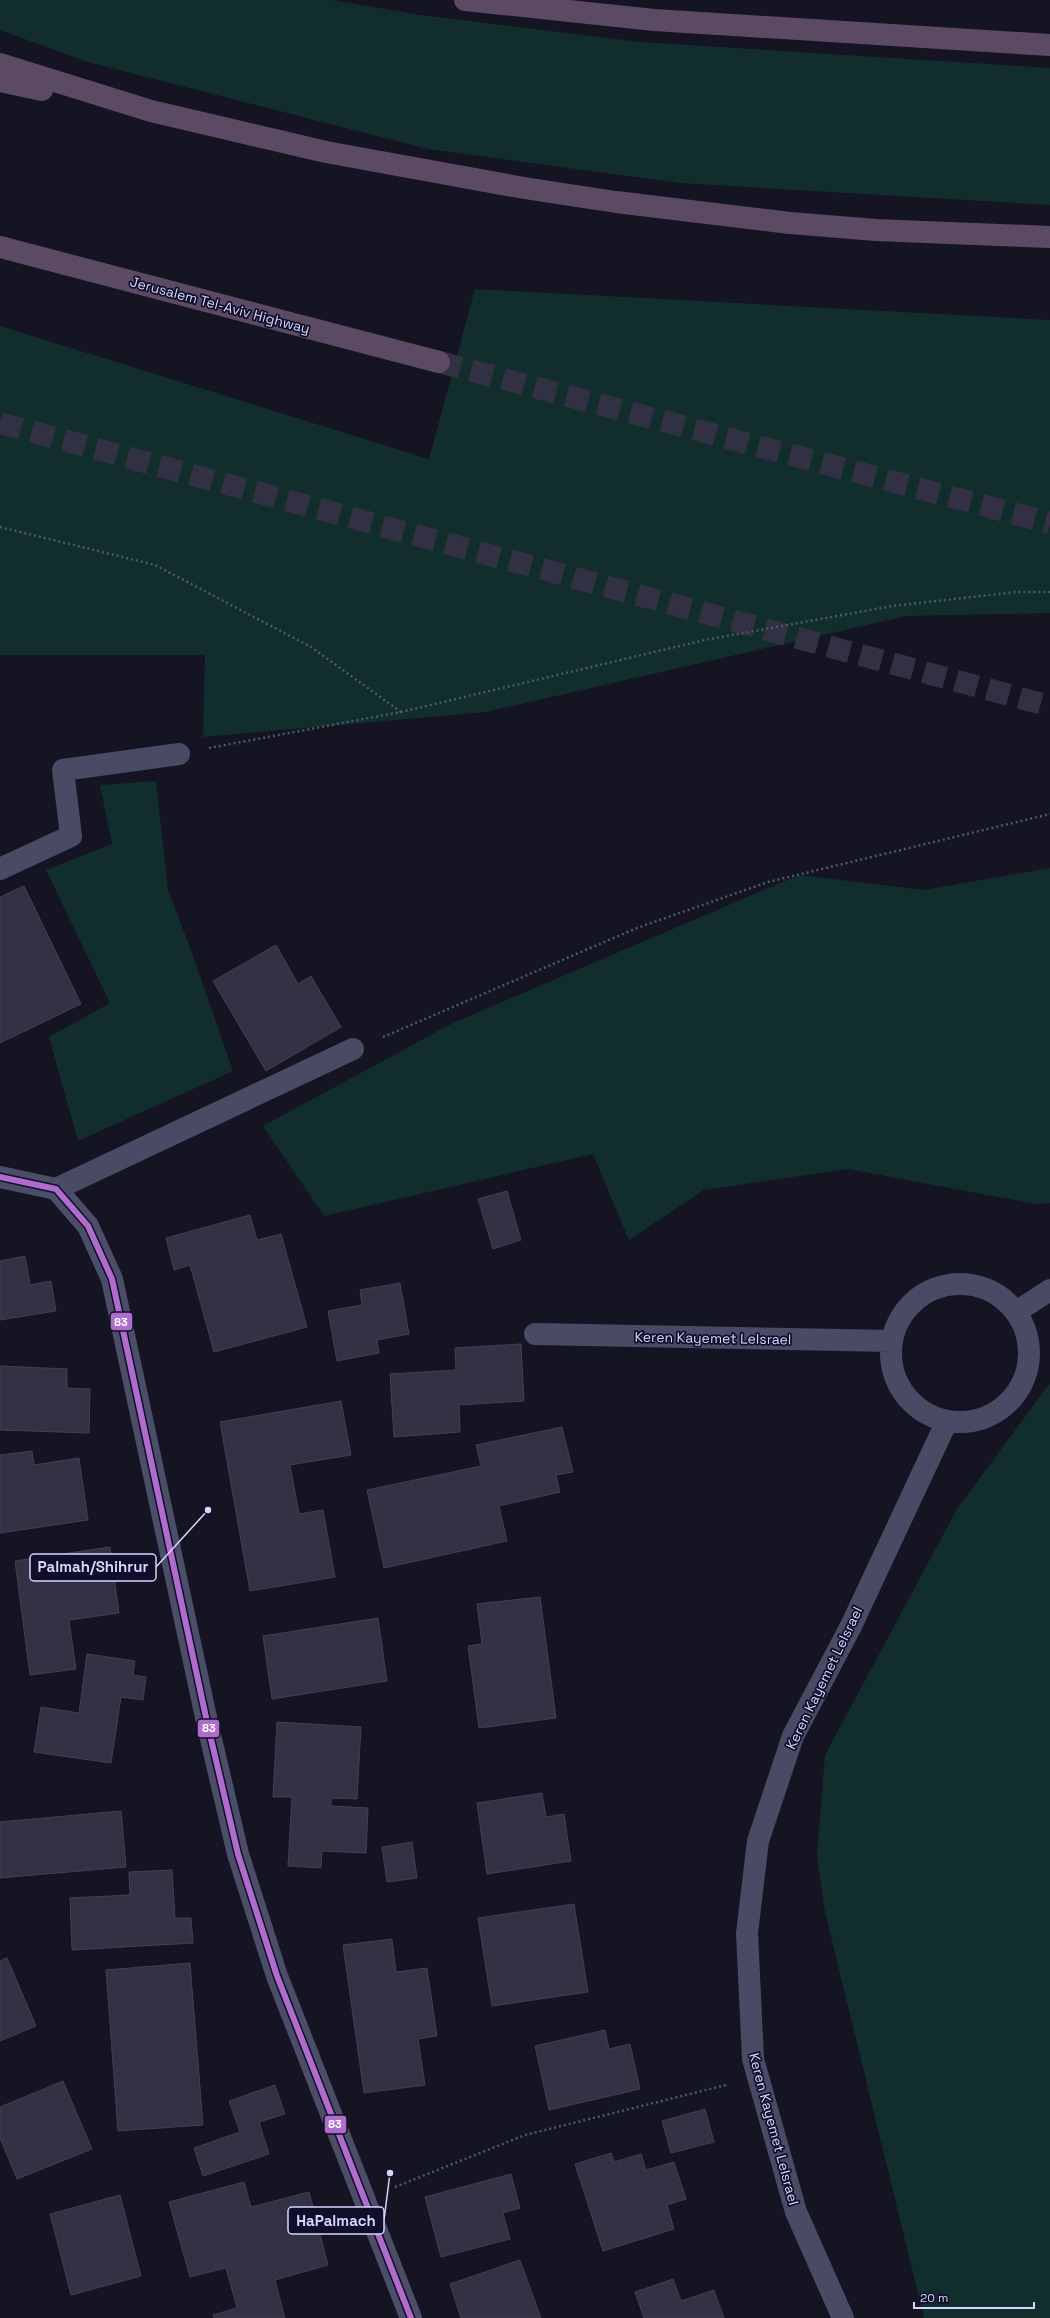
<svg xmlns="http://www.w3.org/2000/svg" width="1050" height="2318" viewBox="0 0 1050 2318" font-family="'Space Grotesk',sans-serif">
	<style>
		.green { fill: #122e2c }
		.building { fill: #333244; stroke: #413f56 }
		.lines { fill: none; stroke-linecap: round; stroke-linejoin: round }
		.highway-tunnel { stroke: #323143; stroke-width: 22; stroke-dasharray: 22 11; stroke-linecap: butt }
		.path { stroke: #495b69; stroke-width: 2.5; stroke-dasharray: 2 3; stroke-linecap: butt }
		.lane { stroke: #494a63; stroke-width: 22 }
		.street { stroke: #494a63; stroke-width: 22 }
		.secondary { stroke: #4c4d69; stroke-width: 22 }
		.highway { stroke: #5c4a64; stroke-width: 22 }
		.bus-1-casing { stroke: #100e28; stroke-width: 9 }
		.bus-1 { stroke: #b06ccc; stroke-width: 6 }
		.labels { text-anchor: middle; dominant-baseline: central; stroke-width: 3.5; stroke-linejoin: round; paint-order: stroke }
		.street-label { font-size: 14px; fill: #d6d5ff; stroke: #100e28 }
		.leader { fill: none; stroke: #d6d5ff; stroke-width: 1.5 }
		.callout-dot { fill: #d6d5ff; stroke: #100e28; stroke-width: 1.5 }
		.callout { fill: #100e28; stroke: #d6d5ff; stroke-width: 1.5 }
		.callout-label { font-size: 15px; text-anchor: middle; font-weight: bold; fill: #d6d5ff }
		.line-badge { stroke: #100e28; stroke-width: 1.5 }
		.badge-label { font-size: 11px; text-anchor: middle; font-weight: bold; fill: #fff }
	</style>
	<rect width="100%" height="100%" fill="#151422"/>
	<!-- green -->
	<path class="green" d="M0 0H332L420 15 640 42 1050 68V205L680 183 428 149 88 62 0 30Z
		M475 289 1050 320V613L906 616 486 712 203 737 205 655H0V326L429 459Z
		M156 781 168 890 192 953 233 1071 78 1141 49 1037 110 1003 46 870 112 844 100 785Z
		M1050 868V1203L1036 1204 848 1169 704 1190 629 1240 593 1154 324 1216 263 1126 453 1023 799 875 924 890Z
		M1050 1383V2318H924L825 1912 817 1856 825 1755 957 1509Z"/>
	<!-- building -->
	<path class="building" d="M24 886 81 1004 0 1043V897Z
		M276 945 298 984 311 976 341 1027 266 1071 213 981Z
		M507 1191 521 1240 493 1249 478 1199Z
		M250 1215 257 1240 281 1234 307 1327 214 1352 190 1265 174 1270 166 1238Z
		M25 1256 30 1285 51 1281 56 1311 0 1320V1261Z
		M400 1283 409 1334 377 1340 379 1353 337 1361 328 1311 362 1305 360 1290Z
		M521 1344 524 1401 459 1405 460 1432 394 1437 390 1374 456 1370 455 1348Z
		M0 1366 67 1369V1388L90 1389 89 1433 0 1430Z
		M341 1401 351 1455 290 1465 299 1514 323 1510 335 1577 250 1591 220 1422Z
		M562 1427 573 1472 556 1475 560 1492 499 1506 507 1541 384 1568 367 1490 481 1466 476 1445Z
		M32 1451 34 1465 79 1458 88 1520 0 1533V1455Z
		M110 1547 119 1613 69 1620 76 1669 30 1675 15 1561Z
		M540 1597 556 1718 479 1728 468 1646 482 1644 477 1604Z
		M378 1618 387 1681 272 1699 263 1636Z
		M87 1654 135 1661 133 1675 146 1677 143 1700 121 1697 111 1763 34 1752 41 1707 79 1713Z
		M277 1722 361 1727 357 1799 331 1798V1806L368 1808 366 1853 322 1851 321 1868 288 1866 292 1797H273Z
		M542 1793 546 1817 564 1814 571 1861 487 1874 477 1803Z
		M121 1811 126 1867 0 1878V1822Z
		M412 1842 417 1878 387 1882 382 1847Z
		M172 1870 175 1918H191L193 1943 72 1950 70 1898 130 1895 129 1872Z
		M574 1904 588 1992 492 2006 478 1918Z
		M392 1939 396 1972 427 1968 437 2036 418 2039 425 2085 364 2093 343 1945Z
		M7 1958 36 2026 0 2041V1961Z
		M190 1963 203 2125 118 2131 106 1970Z
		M605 2030 609 2049 630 2044 640 2089 549 2110 535 2046Z
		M63 2081 92 2149 17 2179 0 2138V2107Z
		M275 2085 285 2114 259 2122 269 2154 203 2176 194 2148 240 2132 229 2101Z
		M705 2109 714 2142 671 2153 662 2121Z
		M611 2153 614 2162 641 2154 646 2170 674 2162 686 2199 667 2205 674 2229 603 2251 575 2164Z
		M511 2174 520 2208 503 2213 510 2239 441 2257 425 2197Z
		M244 2182 251 2207 309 2192 328 2265 275 2280 285 2318H214L213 2315 237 2308 226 2268 190 2277 169 2202Z
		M120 2195 141 2276 71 2295 50 2214Z
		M520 2260 541 2318H461L450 2284Z
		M673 2279 681 2301 714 2290 724 2318H644L635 2292Z"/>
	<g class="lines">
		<!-- highway-tunnel -->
		<path class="highway-tunnel" d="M439 362 1050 523
			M0 423 1050 706"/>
		<!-- path -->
		<path class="path" d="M0 527 155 565 311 647 401 712
			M209 748 401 712 705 640 892 606 1016 592H1050
			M383 1037 637 928 768 882 1050 814
			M395 2187 525 2135 726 2085"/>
		<!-- lane -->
		<path class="lane" d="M1016 1312 1050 1290"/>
		<!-- street -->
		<path class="street" d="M0 869 71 836 63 770 179 754
			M56 1189 353 1049
			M891 1353a69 69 0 1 1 138 0a69 69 0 1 1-138 0Z
			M535 1334 891 1341
			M843 2318 796 2212 753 2059 747 1933 758 1841 793 1736 851 1626 947 1421"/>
		<!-- secondary -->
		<path class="secondary" d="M0 1177 56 1189 88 1226 112 1279 207 1722 238 1854 277 1976 411 2318"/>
		<!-- highway -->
		<path class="highway" d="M465 0 654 20 1050 45
			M0 64 151 111 326 152 524 188 616 202 790 223 876 230 1050 237
			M0 81 42 90
			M0 247 439 362"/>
		<!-- bus-1 casing -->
		<g class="bus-1-casing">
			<path id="bus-1" d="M0 1177 56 1189 88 1226 112 1279 207 1722 238 1854 277 1976 411 2318"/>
		</g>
		<!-- bus-1 -->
		<use href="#bus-1" class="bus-1"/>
	</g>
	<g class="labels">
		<!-- street labels -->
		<g class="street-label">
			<text transform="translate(220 305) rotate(15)">Jerusalem Tel-Aviv Highway</text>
			<text transform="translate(713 1338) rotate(1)">Keren Kayemet LeIsrael</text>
			<text transform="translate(824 1678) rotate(-64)">Keren Kayemet LeIsrael</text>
			<text transform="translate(774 2129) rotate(75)">Keren Kayemet LeIsrael</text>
		</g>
	</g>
	<!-- callouts -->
	<path class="leader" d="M208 1510L156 1567M390 2173L384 2220"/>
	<g class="callout-dot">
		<circle cx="208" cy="1510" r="4"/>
		<circle cx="390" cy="2173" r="4"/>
	</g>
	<g class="callout">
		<rect x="30" y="1554" width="126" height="27" rx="4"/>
		<rect x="288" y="2207" width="96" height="27" rx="4"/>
	</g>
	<g class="callout-label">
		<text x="93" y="1572">Palmah/Shihrur</text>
		<text x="336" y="2226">HaPalmach</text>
	</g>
	<g class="line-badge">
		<rect x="110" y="1312" width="23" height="19" rx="4" fill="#b06ccc"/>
		<rect x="197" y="1719" width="23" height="19" rx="4" fill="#b06ccc"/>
		<rect x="324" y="2115" width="23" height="19" rx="4" fill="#b06ccc"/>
	</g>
	<g class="badge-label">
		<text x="121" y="1326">83</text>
		<text x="209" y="1732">83</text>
		<text x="335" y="2128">83</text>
	</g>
	<!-- scale -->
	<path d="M914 2302v6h120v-6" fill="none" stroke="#d6d5ff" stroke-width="2"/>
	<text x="920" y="2302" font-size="12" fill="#d6d5ff" stroke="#100e28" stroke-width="3" paint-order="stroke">20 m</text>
</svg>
